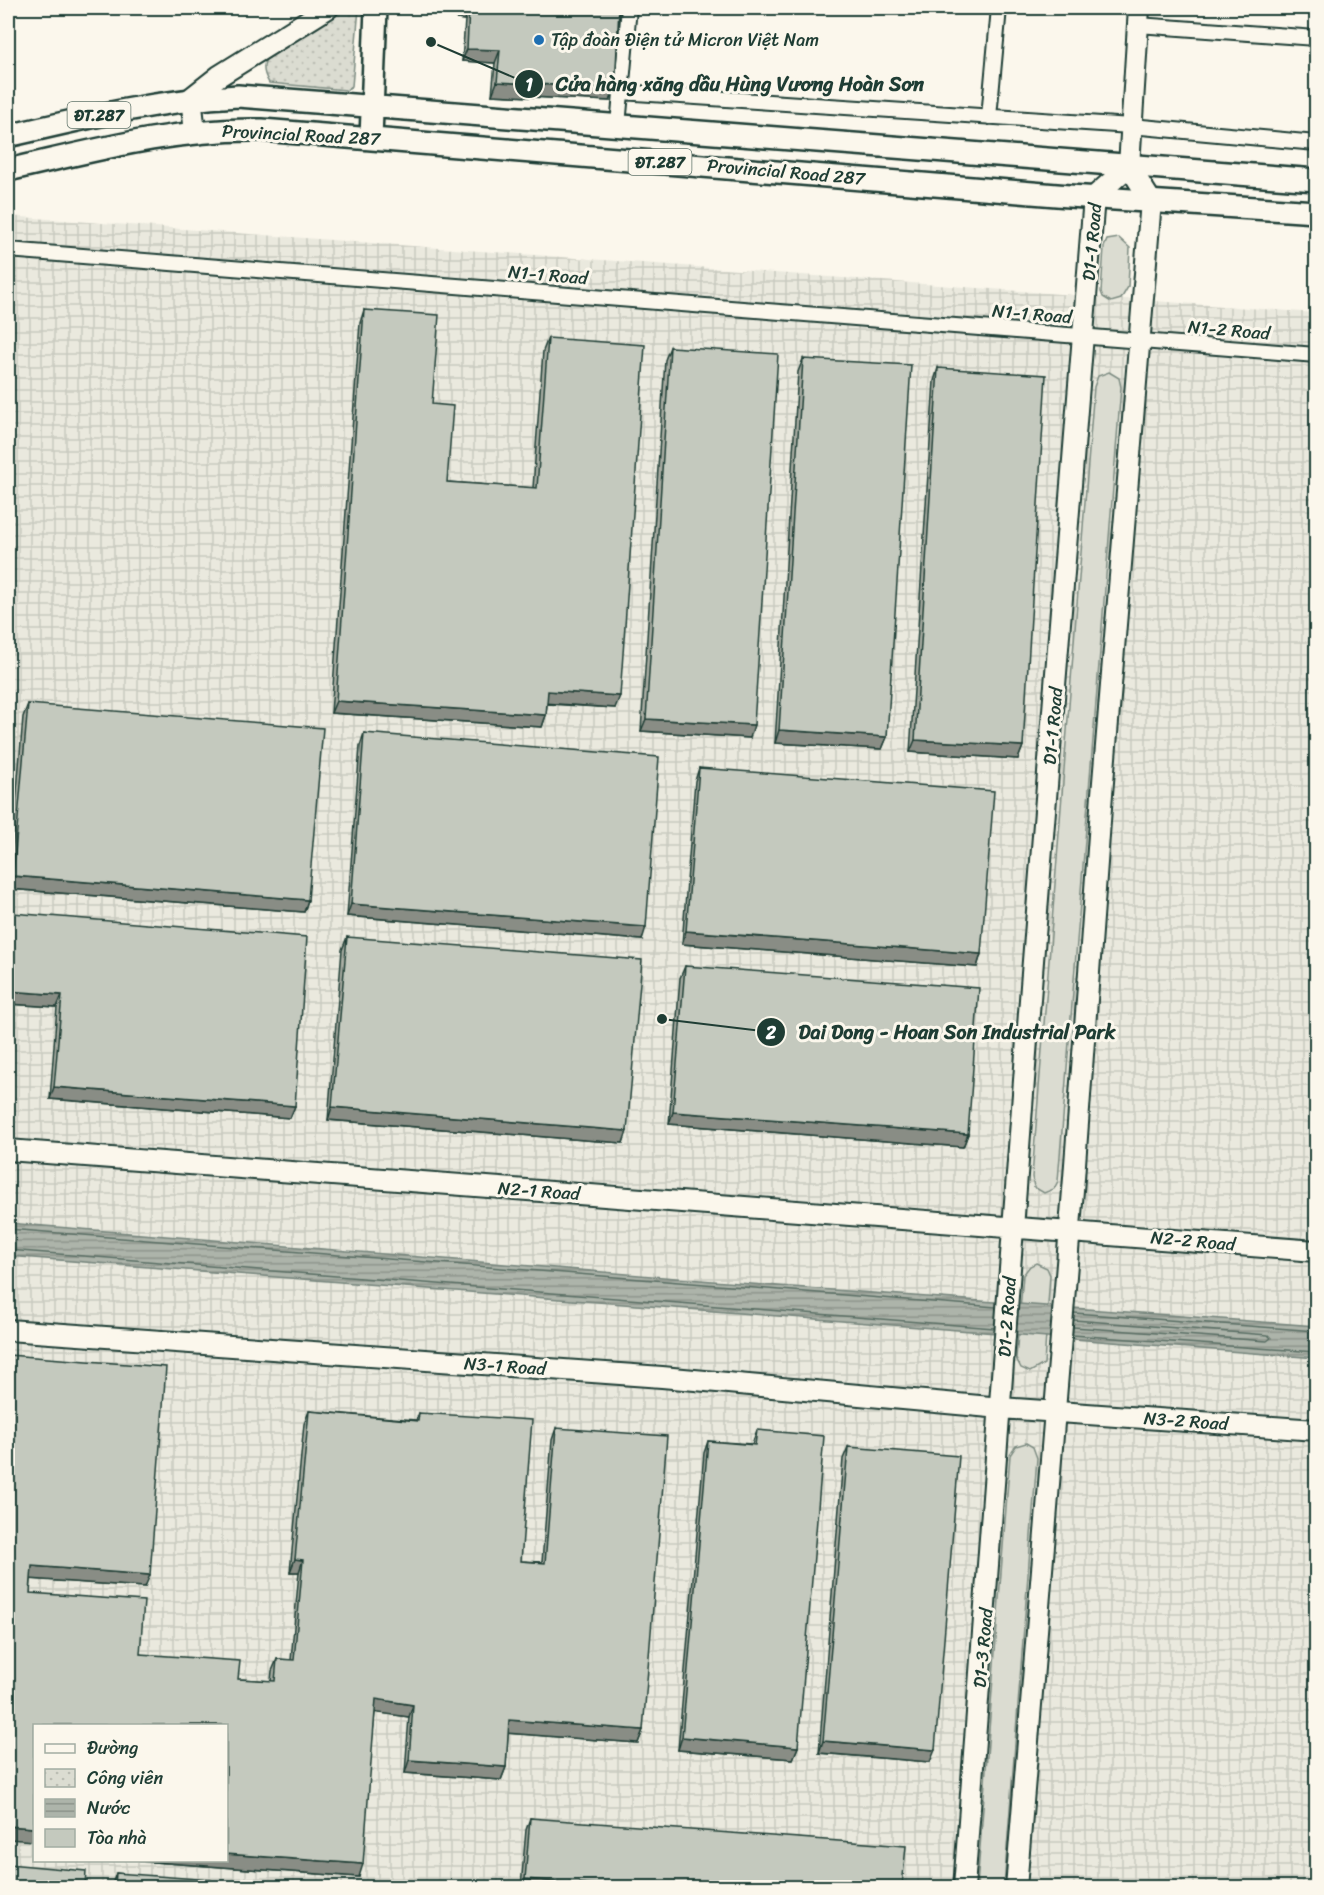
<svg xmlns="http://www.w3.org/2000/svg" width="1324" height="1895" viewBox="0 0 1324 1895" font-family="Sriracha,sans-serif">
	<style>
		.industrial { fill: url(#industrial-grid); fill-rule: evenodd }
		.grass { fill: #dbdcd1; stroke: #7d8c82; stroke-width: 1.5 }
		.park { fill: url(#park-dots); stroke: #7d8c82; stroke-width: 1.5 }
		.water { fill: url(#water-rules); stroke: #74847b; stroke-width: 1.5 }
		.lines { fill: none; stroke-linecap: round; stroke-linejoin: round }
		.shore { stroke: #586d63; stroke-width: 1.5 }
		.street-casing { stroke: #1f3d34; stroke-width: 18 }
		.secondary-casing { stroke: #1f3d34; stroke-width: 24 }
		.primary-casing { stroke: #1f3d34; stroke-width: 26 }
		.street { stroke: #fbf7ec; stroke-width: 14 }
		.secondary { stroke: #fbf7ec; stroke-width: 20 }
		.primary { stroke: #fbf7ec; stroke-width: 21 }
		.wall { fill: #a9ada3; stroke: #1f3d34; stroke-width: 1.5 }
		.shaded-wall { fill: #898d85; stroke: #1f3d34; stroke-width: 1.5 }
		.building { fill: #c4c9be; stroke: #1f3d34; stroke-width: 1.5 }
		.poi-dot { fill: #1f6fb2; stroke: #fbf7ec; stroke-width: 2 }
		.labels { text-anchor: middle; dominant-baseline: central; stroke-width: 6; stroke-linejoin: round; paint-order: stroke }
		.shield { fill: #fbf7ec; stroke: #61756b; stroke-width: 1.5 }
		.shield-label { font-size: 16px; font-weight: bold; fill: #1f3d34 }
		.poi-label { font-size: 18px; fill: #1f3d34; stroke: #fbf7ec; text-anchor: start }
		.street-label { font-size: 18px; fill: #1f3d34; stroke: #fbf7ec }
		.leader { fill: none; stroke: #1f3d34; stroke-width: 2 }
		.callout-dot { fill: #1f3d34; stroke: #fbf7ec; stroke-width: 2 }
		.mark-label { font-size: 18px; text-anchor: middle; font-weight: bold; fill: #fff }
		.callout-label { font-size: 20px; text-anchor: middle; font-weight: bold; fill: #1f3d34; stroke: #fbf7ec; stroke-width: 6; stroke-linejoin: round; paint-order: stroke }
	</style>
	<defs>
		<pattern id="industrial-grid" width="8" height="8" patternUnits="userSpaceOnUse" patternTransform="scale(1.5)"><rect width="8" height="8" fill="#eae9de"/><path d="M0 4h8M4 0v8" fill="none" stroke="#c8c9bf"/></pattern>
		<pattern id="park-dots" width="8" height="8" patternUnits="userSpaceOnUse" patternTransform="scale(1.5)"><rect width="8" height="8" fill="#dbdcd1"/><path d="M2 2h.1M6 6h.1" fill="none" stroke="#bcbeb4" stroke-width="1.8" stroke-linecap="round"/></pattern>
		<pattern id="water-rules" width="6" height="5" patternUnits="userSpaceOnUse" patternTransform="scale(1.5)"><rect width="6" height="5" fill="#adb4aa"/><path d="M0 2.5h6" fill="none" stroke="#8c948b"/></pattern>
	</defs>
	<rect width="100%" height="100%" fill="#fbf7ec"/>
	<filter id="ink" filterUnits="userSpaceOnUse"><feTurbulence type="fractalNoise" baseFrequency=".0167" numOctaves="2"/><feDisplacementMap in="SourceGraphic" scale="12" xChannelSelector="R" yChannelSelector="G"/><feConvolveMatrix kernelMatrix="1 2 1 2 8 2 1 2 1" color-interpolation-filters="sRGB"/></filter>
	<g filter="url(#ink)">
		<!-- industrial -->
		<path class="industrial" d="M8 216 1316 313V1887H8ZM34 1726H226V1860H34Z"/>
		<!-- grass -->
		<path class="grass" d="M1119 238 1130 248 1128 287 1121 299 1111 302 1103 297 1101 292 1104 247 1107 240Z
			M1109 372 1119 378 1121 387 1058 1181 1054 1189 1044 1193 1034 1187 1032 1177 1094 387 1098 376Z
			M1036 1263 1047 1268 1050 1275 1044 1364 1030 1372 1021 1368 1016 1358 1023 1275 1030 1266Z
			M1026 1443 1033 1447 1037 1458 1004 1887H977L1010 1455 1016 1446Z"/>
		<!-- park -->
		<path class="park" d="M343 8H359L352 86 346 90 269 83C262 71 262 64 270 52Z"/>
		<!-- water -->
		<path class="water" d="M8 1223 712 1281 1316 1326V1358L8 1256Z"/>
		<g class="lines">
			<!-- shore -->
			<path class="shore" d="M8 1229 996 1307
				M8 1250 994 1328
				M1074 1313 1316 1331
				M1073 1327 1267 1341 1271 1338 1268 1335 1074 1320
				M1072 1335 1316 1352"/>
			<!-- street casing -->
			<g class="street-casing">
				<path id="street" d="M1138 25 1316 38
					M621 92 1131 126 1316 143
					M989 117 999 8
					M618 125 629 8
					M8 250 1316 355"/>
			</g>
			<!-- secondary casing -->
			<g class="secondary-casing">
				<path id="secondary" d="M195 132 191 98 219 76 328 8
					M1129 166 1139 8
					M8 1150 1316 1251
					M8 1330 662 1377 1001 1408 1316 1430
					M964 1888 1031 986 1094 197 1129 166
					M1016 1888 1074 1178 1102 794 1151 201 1129 166"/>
			</g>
			<!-- primary casing -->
			<g class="primary-casing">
				<path id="primary" d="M8 136C84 118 159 100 238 96L1316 180
					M371 138 376 8
					M8 170C92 151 175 128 262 130L1069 196 1316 212"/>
			</g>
			<!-- street -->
			<use href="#street" class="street"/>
			<!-- secondary -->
			<use href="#secondary" class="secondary"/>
			<!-- primary -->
			<use href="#primary" class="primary"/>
		</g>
		<!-- wall -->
		<path class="wall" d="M458 8H619L615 88 610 101 492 95 495 63 462 61 465 20 457 19Z
			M364 310 432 404 447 482 533 488 543 351 548 338 615 708 547 704 546 715 542 727 331 713 360 323Z
			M670 347 750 738 641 731 665 360Z
			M803 359 887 737 882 749 775 743 798 372Z
			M938 368 1023 746 1018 759 910 752 934 381Z
			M28 704 308 900 304 912 9 889 23 717Z
			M364 733 642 940 347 916 360 746Z
			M699 768 981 954 977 967 682 944 695 781Z
			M12 913 295 1106 290 1118 50 1099 57 1007 8 1004V925Z
			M347 937 627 1131 623 1143 328 1120 342 950Z
			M685 966 968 1134 963 1147 669 1124 680 978Z
			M8 1355 145 1587 31 1579 30 1593 140 1654 238 1679 271 1681 272 1671 277 1659 291 1660 299 1572H290L304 1424 309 1411 416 1420 419 1413 521 1561 542 1562 552 1440 556 1428 643 1730 638 1743 508 1733 506 1767 501 1780 405 1773 409 1717 375 1712 359 1877 139 1861 226 1860V1725L8 1839Z
			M757 1430 798 1747 793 1759 678 1750 704 1453 708 1441 752 1444Z
			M848 1447 930 1762 819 1753 843 1459Z
			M530 1818 902 1887H521L526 1830Z
			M116 1873 210 1887H111Z"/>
		<!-- shaded-wall -->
		<path class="shaded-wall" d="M461 8H469L465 20 457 19Z
			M467 49 500 50 495 63 462 61Z
			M497 82 615 88 610 101 492 95Z
			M548 691 620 696 615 708 543 703Z
			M336 701 546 715 542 727 331 713Z
			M646 719 754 725 750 738 641 731Z
			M779 730 887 737 882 749 775 743Z
			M915 740 1023 746 1018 759 910 752Z
			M13 876 308 900 304 912 9 889Z
			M351 904 646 927 642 940 347 916Z
			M686 931 981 954 977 967 682 944Z
			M8 991 62 995 57 1007 8 1004Z
			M54 1087 295 1106 290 1118 50 1099Z
			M332 1107 627 1131 623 1143 328 1120Z
			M673 1112 968 1134 963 1147 669 1124Z
			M295 1559 303 1560 299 1572H290Z
			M32 1566 150 1575 145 1587 28 1579Z
			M376 1699 413 1705 409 1717 371 1712Z
			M509 1720 643 1730 638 1743 505 1733Z
			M682 1737 798 1747 793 1759 678 1750Z
			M823 1741 935 1750 930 1762 819 1753Z
			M409 1760 506 1767 501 1780 405 1773Z
			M8 1826 34 1828V1841L8 1839Z
			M226 1854 363 1864 359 1877 139 1861 226 1860Z
			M525 1879 616 1886 615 1887H522Z"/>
		<!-- building -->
		<path class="building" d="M469 8H619L615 88 497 82 500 50 467 49Z
			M364 310 439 315 432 404 453 406 447 482 537 488 548 338 645 345 620 696 548 691 546 715 336 701Z
			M670 347 778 354 754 725 646 719Z
			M803 359 911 365 887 737 779 730Z
			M938 368 1046 375 1023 746 915 740Z
			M28 704 323 728 308 900 13 876Z
			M364 733 659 757 646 927 351 904Z
			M699 768 994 791 981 954 686 931Z
			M12 913 307 937 295 1106 54 1087 62 995 8 991V963Z
			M347 937 642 960 627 1131 332 1107Z
			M685 966 979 988 968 1134 673 1112Z
			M8 1355 166 1367 150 1575 32 1566 30 1593 144 1601 140 1654 240 1661 238 1679 275 1681 277 1659 294 1660 303 1560 295 1559 309 1411 418 1421 419 1413 532 1420 521 1561 545 1563 556 1428 667 1436 643 1730 509 1720 506 1767 409 1760 413 1705 376 1699 363 1864 226 1854V1725H34V1828L8 1826Z
			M757 1430 824 1436 798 1747 682 1737 708 1441 755 1445Z
			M848 1447 959 1456 935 1750 823 1741Z
			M530 1818 906 1846 902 1887H615L616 1886 525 1879Z
			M8 1864 86 1871 85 1887H8Z
			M116 1873 211 1880 210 1887H115Z"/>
	</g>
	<!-- markers -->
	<circle class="poi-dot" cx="539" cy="40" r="6"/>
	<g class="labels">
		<!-- shield labels -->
		<g class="shield">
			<rect x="67.5" y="102" width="63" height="26" rx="4.5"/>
			<rect x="628.5" y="149" width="63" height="26" rx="4.5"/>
		</g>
		<g class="shield-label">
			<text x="99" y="115">ĐT.287</text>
			<text x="660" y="162">ĐT.287</text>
		</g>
		<!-- poi labels -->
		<g class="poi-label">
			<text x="551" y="40">Tập đoàn Điện tử Micron Việt Nam</text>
		</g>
		<!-- street labels -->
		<g class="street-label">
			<text transform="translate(301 135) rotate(3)">Provincial Road 287</text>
			<text transform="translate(786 172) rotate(5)">Provincial Road 287</text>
			<text transform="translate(1092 242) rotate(-85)">D1-1 Road</text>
			<text transform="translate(548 275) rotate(5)">N1-1 Road</text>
			<text transform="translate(1032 314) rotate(5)">N1-1 Road</text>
			<text transform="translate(1229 330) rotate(5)">N1-2 Road</text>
			<text transform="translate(1053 726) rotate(-85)">D1-1 Road</text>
			<text transform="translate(539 1191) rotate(4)">N2-1 Road</text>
			<text transform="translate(1193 1241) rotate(5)">N2-2 Road</text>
			<text transform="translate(1007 1317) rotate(-86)">D1-2 Road</text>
			<text transform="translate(505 1366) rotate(4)">N3-1 Road</text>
			<text transform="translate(1186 1421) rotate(4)">N3-2 Road</text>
			<text transform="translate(983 1648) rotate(-85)">D1-3 Road</text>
		</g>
	</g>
	<!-- callouts -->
	<path class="leader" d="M431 42L529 84M662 1019L771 1032"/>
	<g class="callout-dot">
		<circle cx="431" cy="42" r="6"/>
		<circle cx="662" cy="1019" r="6"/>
		<circle cx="529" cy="84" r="15"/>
		<circle cx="771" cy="1032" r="15"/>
	</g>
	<g class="mark-label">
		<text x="529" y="91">1</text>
		<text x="771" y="1039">2</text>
	</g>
	<g class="callout-label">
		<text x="740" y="91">Cửa hàng xăng dầu Hùng Vương Hoàn Sơn</text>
		<text x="957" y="1039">Dai Dong - Hoan Son Industrial Park</text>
	</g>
	<!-- margin -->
	<rect width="1324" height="1895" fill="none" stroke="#fbf7ec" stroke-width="30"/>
	<rect x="15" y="15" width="1294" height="1865" fill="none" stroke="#1f3d34" stroke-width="2" filter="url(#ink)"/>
	<!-- legend -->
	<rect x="33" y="1724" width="195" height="138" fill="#fbf7ec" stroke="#a3ada2" stroke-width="1.5"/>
	<rect x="45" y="1744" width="30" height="9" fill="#fbf7ec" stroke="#a3ada2" stroke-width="1.5"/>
	<text x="87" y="1754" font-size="18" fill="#1f3d34">Đường</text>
	<rect x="45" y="1769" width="30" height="18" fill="url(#park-dots)" stroke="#a3ada2" stroke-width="1.5"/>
	<text x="87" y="1784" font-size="18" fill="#1f3d34">Công viên</text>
	<rect x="45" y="1799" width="30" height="18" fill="url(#water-rules)" stroke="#a3ada2" stroke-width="1.5"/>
	<text x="87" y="1814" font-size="18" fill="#1f3d34">Nước</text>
	<rect x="45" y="1829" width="30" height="18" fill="#c4c9be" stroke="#a3ada2" stroke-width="1.5"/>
	<text x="87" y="1844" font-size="18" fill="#1f3d34">Tòa nhà</text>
</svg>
